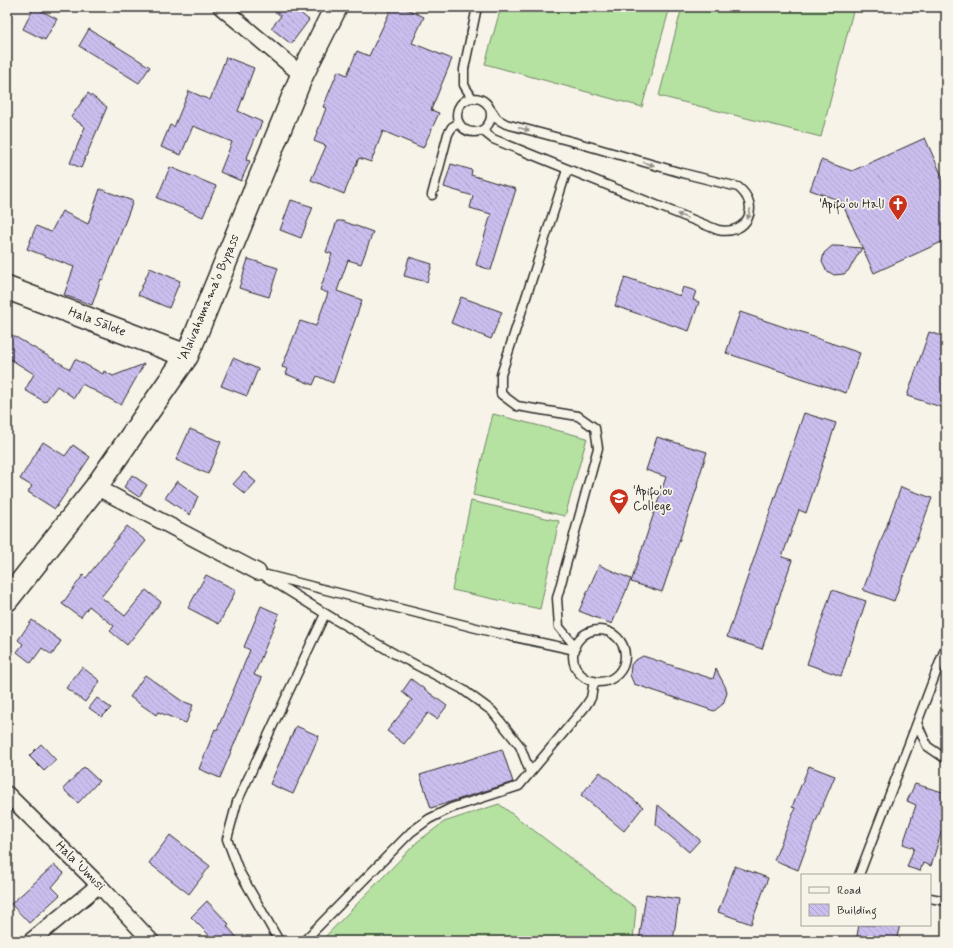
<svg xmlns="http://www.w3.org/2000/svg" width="953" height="948" viewBox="0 0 953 948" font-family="Mynerve,sans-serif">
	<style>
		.grass { fill: #b5e2a1; stroke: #708666 }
		.building { fill: url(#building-back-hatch); stroke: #2b2b2b }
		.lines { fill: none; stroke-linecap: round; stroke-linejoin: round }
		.service-casing { stroke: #2b2b2b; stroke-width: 11 }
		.minor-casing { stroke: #2b2b2b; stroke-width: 18 }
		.secondary-casing { stroke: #2b2b2b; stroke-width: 25 }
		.service { stroke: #f7f3e8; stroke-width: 8 }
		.minor { stroke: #f7f3e8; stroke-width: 15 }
		.secondary { stroke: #f7f3e8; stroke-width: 22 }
		.oneway { fill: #918f8a }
		.labels { text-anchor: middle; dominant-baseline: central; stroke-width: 3.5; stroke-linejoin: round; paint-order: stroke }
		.poi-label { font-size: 13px; fill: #2b2b2b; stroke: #f7f3e8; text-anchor: end }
		.street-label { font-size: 13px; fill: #2b2b2b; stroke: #f7f3e8 }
	</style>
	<defs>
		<pattern id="building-back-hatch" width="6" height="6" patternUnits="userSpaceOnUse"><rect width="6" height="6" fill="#cbbeef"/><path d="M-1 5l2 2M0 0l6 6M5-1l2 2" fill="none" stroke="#aea3cd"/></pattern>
	</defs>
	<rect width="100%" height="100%" fill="#f7f3e8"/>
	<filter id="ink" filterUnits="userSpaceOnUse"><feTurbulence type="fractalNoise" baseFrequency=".025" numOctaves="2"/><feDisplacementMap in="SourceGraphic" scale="8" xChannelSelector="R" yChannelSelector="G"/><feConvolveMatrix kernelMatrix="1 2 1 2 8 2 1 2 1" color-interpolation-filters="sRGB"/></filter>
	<g filter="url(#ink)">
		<!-- grass -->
		<path class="grass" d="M501 7H670L642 107 485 64Z
			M682 7H854L821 137 659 96Z
			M493 414 587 438 565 516 473 495Z
			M471 501 559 521 540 609 452 590Z
			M499 804 636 908 633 941H321L417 842 444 822Z"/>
		<!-- building -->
		<path class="building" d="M34 7 57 19 45 40 23 29Z
			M269 7H293L309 20 291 44 271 28 281 16Z
			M392 7H403L424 17 412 43 452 59 431 110 439 113 423 148 383 131 371 162 359 158 344 194 311 180 326 146 314 141 326 108 323 107 338 71 347 75 357 51 369 56Z
			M89 29 150 67 139 83 79 46Z
			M226 57 254 68 238 111 262 122 246 160 250 161 241 181 220 172 232 142 193 126 181 155 161 147 170 125 174 127 189 91 210 100Z
			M88 93 107 107 81 168 70 163 85 127 71 117Z
			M925 138 946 185V240L874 273 841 201 810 190 821 160 852 171Z
			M451 164 472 170 471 175 516 189 491 270 476 265 491 214 470 208 473 196 444 187Z
			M170 167 216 186 203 217 157 198Z
			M100 189 133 201 103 280 101 279 92 305 64 295 74 267 27 249 36 226 51 232 62 211 88 224Z
			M291 200 313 207 301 238 280 230Z
			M337 221H342L373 232 361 264 348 260 337 291 362 300 333 383 317 376 313 385 286 374 288 369 282 367 300 321 316 326 328 293 320 290 332 254 326 252Z
			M832 246H836L862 248 848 271 844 274 834 275 826 270 822 262 824 253Z
			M409 257 432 264 427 282 404 276Z
			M248 259 278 268 269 297 239 288Z
			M150 268 180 281 169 308 138 295Z
			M625 277 680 296 683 287 696 291 693 300 699 302 689 331 615 306Z
			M461 297 502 312 491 339 451 323Z
			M740 312 860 353 846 393 726 353Z
			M7 332 70 369 75 359 103 374 104 371 113 376 144 364 121 405 82 384 74 398 57 386 45 402 25 390 34 374 7 357Z
			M929 332 946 337V392L941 407 907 396Z
			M233 358 258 369 247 396 221 386Z
			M804 413 836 423 806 513 799 510 782 557 792 560 762 649 727 637Z
			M190 429 221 442 208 474 176 460Z
			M657 437 707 452 697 484 698 485 662 592 631 582 666 477 646 470Z
			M43 442 65 456 73 445 90 457 55 509 28 492 32 486 20 479Z
			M244 472 256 482 245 494 233 484Z
			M132 475 147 485 139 497 124 487Z
			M177 481 198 496 190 515 165 498Z
			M901 487 932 498 894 601 863 590Z
			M127 526 146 541 101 597 125 616 146 590 161 602 127 645 110 631 114 626 89 606 81 617 62 604 83 575 86 578Z
			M599 565 631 579 612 624 579 611Z
			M206 575 236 590 219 624 188 608Z
			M832 590 866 601 841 676 807 664Z
			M261 606 279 614 254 675 262 678 220 778 199 769 215 729 217 730 250 650 244 647Z
			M32 620 61 641 52 655 42 648 31 663 17 652 23 644 18 640Z
			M643 656 713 679 716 669 726 688 727 693 723 704 714 711 634 684 630 675 631 665 634 661Z
			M82 667 100 681 85 702 66 688Z
			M145 675 182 701 193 705 186 723 158 712 156 715 130 697Z
			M411 679 447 706 437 719 428 713 404 744 387 731 412 700 402 692Z
			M97 698 111 708 102 717 89 708Z
			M296 726 319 736 293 794 270 784Z
			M41 744 56 760 44 771 29 756Z
			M502 749 513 782 431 808 420 775Z
			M809 766 835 776 814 826 798 870 774 860 795 808 792 807Z
			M84 767 99 781 78 803 63 789Z
			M600 772 643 807 624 831 581 795Z
			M915 784 946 793V831L942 830 931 866 923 863 920 871 907 867 914 848 903 844 916 805 907 801Z
			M658 805 700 840 689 852 656 824Z
			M170 835 210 866 189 894 149 863Z
			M54 865 64 873 52 887 60 895 29 923 11 904Z
			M735 866 768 878 751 924 718 912Z
			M646 894 679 899 673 941H639Z
			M207 901 229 924 227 926 240 941H215L191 917Z
			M859 925H900L896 941H856Z"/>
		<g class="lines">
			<!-- service casing -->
			<g class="service-casing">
				<path id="service" d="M457 115a17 17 0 1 1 34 0a17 17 0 1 1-34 0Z
					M472 98 464 85V69L477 7
					M483 131 493 139 718 230C747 236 762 206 738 187L682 173 578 143 506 124 497 119 491 110
					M567 170 501 375V394L517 406 578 416 595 428 598 448 557 598 559 627 575 646
					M432 195 448 134 452 127 459 123
					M258 572 334 619 395 654 462 689 492 711 520 746 530 772
					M267 575 496 633 575 650
					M573 656a26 26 0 1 1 52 0a26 26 0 1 1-52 0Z
					M946 646 917 723 927 746 946 759
					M859 875 917 723
					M930 898 946 901
					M279 941 239 871 227 839 237 802 325 614
					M304 941 411 832 429 819 451 808 519 786 585 707 591 698 594 681"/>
			</g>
			<!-- minor casing -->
			<g class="minor-casing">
				<path id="minor" d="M221 7 302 75
					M96 487 258 572
					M7 794 99 885 151 941
					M31 941 99 885"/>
			</g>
			<!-- secondary casing -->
			<g class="secondary-casing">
				<path id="secondary" d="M7 288 187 356
					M7 600 96 487 187 356 302 75 336 7"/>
			</g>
			<!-- service -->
			<use href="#service" class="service"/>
			<!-- minor -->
			<use href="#minor" class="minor"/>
			<!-- secondary -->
			<use href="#secondary" class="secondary"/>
		</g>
		<!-- one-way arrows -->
		<defs><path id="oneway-solid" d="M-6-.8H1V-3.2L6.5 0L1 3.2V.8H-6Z"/></defs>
		<g class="oneway">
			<use href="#oneway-solid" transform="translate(524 129) rotate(15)"/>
			<use href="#oneway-solid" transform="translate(649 164) rotate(16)"/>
			<use href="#oneway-solid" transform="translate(749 214) rotate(105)"/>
			<use href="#oneway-solid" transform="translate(682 216) rotate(-158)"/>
		</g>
	</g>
	<!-- icons -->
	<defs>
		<g id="church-pin" transform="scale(1)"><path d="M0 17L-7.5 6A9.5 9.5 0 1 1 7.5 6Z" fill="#c8321e" stroke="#f7f3e8"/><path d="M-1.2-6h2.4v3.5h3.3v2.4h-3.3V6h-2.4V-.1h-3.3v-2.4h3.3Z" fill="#fff"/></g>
		<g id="school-pin" transform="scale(1)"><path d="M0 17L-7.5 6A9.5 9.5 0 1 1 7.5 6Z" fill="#c8321e" stroke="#f7f3e8"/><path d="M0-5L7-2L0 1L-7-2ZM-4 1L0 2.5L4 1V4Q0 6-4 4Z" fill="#fff"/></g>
	</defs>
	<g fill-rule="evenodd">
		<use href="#church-pin" x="898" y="204"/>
		<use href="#school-pin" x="619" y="498"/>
	</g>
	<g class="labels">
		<!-- poi labels -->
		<g class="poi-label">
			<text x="884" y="204">'Apifo'ou Hall</text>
			<text x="633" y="491" text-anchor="start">'Apifo'ou<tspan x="633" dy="15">College</tspan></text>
		</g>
		<!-- street labels -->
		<g class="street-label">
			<text transform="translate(209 298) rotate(-67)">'Alaivahamama'o Bypass</text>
			<text transform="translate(97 322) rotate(21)">Hala Sālote</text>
			<text transform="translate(80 866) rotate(45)">Hala 'Umusi</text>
		</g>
	</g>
	<!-- margin -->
	<rect width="953" height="948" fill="none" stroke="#f7f3e8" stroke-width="24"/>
	<rect x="12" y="12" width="929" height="924" fill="none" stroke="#2b2b2b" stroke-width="1.5" filter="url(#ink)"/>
	<!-- legend -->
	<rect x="801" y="874" width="130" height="52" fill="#f7f3e8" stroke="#a5a39c"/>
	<rect x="809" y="887" width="20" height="6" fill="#f7f3e8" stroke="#a5a39c"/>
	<text x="837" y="894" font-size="12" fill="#2b2b2b">Road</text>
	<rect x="809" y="904" width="20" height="12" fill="url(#building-back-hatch)" stroke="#a5a39c"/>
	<text x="837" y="914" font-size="12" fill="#2b2b2b">Building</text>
</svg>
